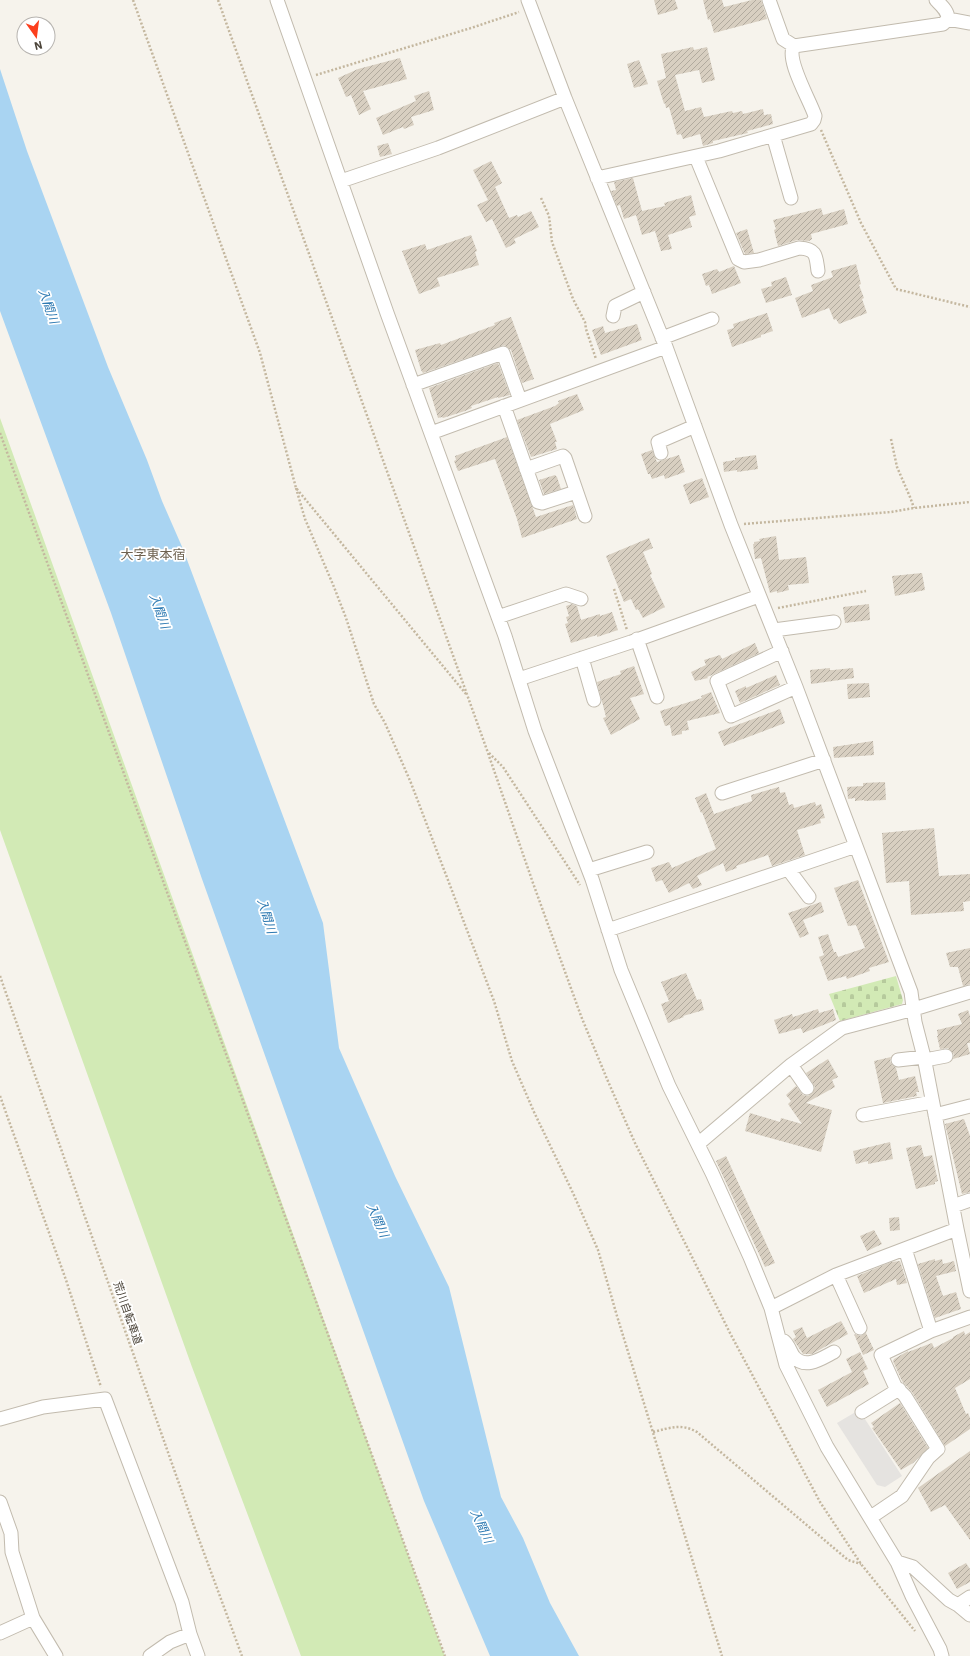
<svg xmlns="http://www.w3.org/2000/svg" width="970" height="1656" viewBox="0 0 970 1656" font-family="'IBM Plex Sans','Noto Sans JP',sans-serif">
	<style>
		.green { fill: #d2eab5 }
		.cemetery { fill: url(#cemetery-stones) }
		.parking { fill: #e5e3e0 }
		.water { fill: #a9d4f2 }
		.building { fill: url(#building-hatch) }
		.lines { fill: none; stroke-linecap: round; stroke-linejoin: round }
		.minor-casing { stroke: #c2bbae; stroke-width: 15 }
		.path { stroke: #c4b79f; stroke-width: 2.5; stroke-dasharray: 2 2; stroke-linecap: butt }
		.minor { stroke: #fff; stroke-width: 13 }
		.labels { text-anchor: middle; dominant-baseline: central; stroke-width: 3.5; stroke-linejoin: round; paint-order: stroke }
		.street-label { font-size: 11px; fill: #4b4439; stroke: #fff }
		.water-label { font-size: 12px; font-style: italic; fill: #2e7ab2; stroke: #fff }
		.quarter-label { font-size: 13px; fill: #6e6250; stroke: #fff }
	</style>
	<defs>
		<pattern id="cemetery-stones" width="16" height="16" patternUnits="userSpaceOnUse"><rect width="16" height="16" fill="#d2eab5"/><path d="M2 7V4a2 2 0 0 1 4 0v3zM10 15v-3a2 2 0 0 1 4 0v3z" fill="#b6ca9c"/></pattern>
		<pattern id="building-hatch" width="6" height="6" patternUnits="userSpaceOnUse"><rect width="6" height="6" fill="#d8cfc1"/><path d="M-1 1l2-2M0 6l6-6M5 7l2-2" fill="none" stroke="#b1aa9e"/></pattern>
	</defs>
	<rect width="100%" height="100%" fill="#f6f3ec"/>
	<!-- green -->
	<path class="green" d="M0 418 441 1646 445 1656H301L192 1367 0 830Z"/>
	<!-- cemetery -->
	<path class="cemetery" d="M896 976 903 1000 902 1004 840 1021 829 994Z"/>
	<!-- parking -->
	<path class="parking" d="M859 1410 902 1476 885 1487 877 1485 837 1423Z"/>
	<!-- water -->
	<path class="water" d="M0 69 27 151 108 367 147 460 162 501 183 549 323 923 339 1048 395 1176 449 1287 501 1497 523 1538 550 1603 579 1656H490L424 1501 202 879 111 613 0 311Z"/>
	<!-- building -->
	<path class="building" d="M654 0H675L678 9 658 15Z
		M703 0H722L724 7 752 0H761L767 19 714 33 710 19 708 20Z
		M693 47 694 50 707 47 715 80 702 83 699 70 675 75 685 111 701 107 704 117 732 111 733 113 742 111 743 114 763 109 764 115 771 114 773 124 747 131 748 133 713 141V143L703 146 700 134 683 139 681 134 677 135 669 107 666 108 665 103 664 104 657 81 669 77 666 78 661 54Z
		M400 58 407 79 363 91 371 109 359 115 351 95 346 97 338 78 358 69Z
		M639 60 648 84 634 88 627 64Z
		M429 91 434 110 411 117 414 125 404 129 403 127 383 135 376 118 416 101 414 96Z
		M388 143 392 154 380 157 377 146Z
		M491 161 502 183 495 187 509 218 517 215 518 217 531 211 539 227 514 239 516 243 506 248 492 219 486 222 477 205 488 200 473 170Z
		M633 178 642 211 665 206 664 203 691 195 696 215 689 217 692 227 668 235 672 249 661 251 655 231 642 235 636 215 624 219 620 205 617 206 611 191 616 190 614 182Z
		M821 208 823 215 844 209 848 224 811 234 812 239 809 241 797 240 778 246 774 230 776 229 773 220Z
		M747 229 754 253 745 254 736 233Z
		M471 235 477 251 475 252 479 265 437 278 440 286 419 294 402 251 425 244 427 250Z
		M856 264 861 284 859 285 864 298 862 299 867 313 839 324 836 319 834 320 829 308 802 318 795 298 813 291 811 285 833 277 831 271Z
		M734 266 741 283 712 294 709 285 706 286 702 274 717 269 719 272Z
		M786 277 792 295 766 303 761 289 772 286 771 282Z
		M767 313 773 331 761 335V337L732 347 727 330 734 328 733 324Z
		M511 317 534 379 522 383 511 350 504 345 423 373 421 370 415 350 440 343 441 345 495 325 494 323Z
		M637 324 642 340 601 355 592 330 603 326 605 333Z
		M498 363 510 395 498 398V397L471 406 472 408 465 411 443 418 442 417 438 418 429 388Z
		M577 394 584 410 550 424 557 442H555L557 449 531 457 517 420 555 406 559 403 558 401Z
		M507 437 536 517 573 505 577 519 522 538 517 519 495 459 458 471 454 461 456 460 455 456Z
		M652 450 657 462 679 455 685 472 665 479 664 475 652 479 650 474H648L641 454Z
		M756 455 758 469 737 472V470L724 472 723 462 735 460V458Z
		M555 475 557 477 561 489 544 494 539 480Z
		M702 478 709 497 690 504 683 485Z
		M776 536 779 560 806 557 809 583 788 585 789 590 777 593V591L770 593 761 558 755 559 753 544H754V542L760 541 759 539Z
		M649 538 653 548 643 552 652 574 650 575 665 607 643 618 638 609 636 610 631 599 624 602 606 556Z
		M922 573 925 590 895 596 892 576Z
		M572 604 577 606 581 620 600 614V616L612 612 618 630 597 637V635L571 643 565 624 568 623 566 617 569 616 566 606Z
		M869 604 870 620 845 623 843 607Z
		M755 643 759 653 714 674 707 677 708 678 695 681 691 672 706 665 704 660 720 655 722 659Z
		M634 666 644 694 630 698 640 719 611 735 603 718 606 717 597 682 621 674 620 671Z
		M830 668V670H833L853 668 854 678 811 684 810 670Z
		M776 675 780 685 740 703 735 691 746 686V688Z
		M869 683 870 697 848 699 847 684Z
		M711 692 720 713 687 721 689 730 682 731V734L672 736 670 725 665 726 660 711 702 698 701 696Z
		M780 709 785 723 724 746 718 732Z
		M873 741 874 755 834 758 833 747Z
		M885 782 886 800 864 801V800L855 801V798L848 799 847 787 863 786V783Z
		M779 787 780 793 785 792 789 805 793 804 794 808 815 802 816 806 821 804 825 818 820 819 821 823 797 830 805 855 772 866 768 855 742 864 736 866 737 868 726 872 723 863 697 876 702 885 693 889 689 883 669 893 662 880 656 882 651 868 669 862 672 868 716 849 702 812 701 813 695 798 706 793 714 814 752 801 751 795Z
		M934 828 939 876 970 874V901L963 902 964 911 911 915 909 881 886 883 882 833Z
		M858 880 889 962 869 968 870 971 847 979 846 976 828 981 819 957 824 955 818 937 828 934 834 952H836L838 957 865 948 856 925 848 926 834 888Z
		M821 902 824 912 803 920 809 934 800 938 788 913Z
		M970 948V984L963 986 958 967H950L946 953Z
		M686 973 697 1000 701 999 704 1010 683 1016 684 1017 668 1023 661 1004 669 1001 661 982Z
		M818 1009 819 1013 833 1009 836 1020 803 1033 801 1028 779 1034 774 1020 792 1014 793 1017Z
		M968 1010 970 1016V1043H967L970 1054 953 1059 954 1054 948 1048 940 1049 937 1036H938L937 1030 962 1024 958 1014Z
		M891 1057 890 1061 892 1065 896 1068 899 1080 915 1076 919 1092H916L917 1096 883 1103 874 1061Z
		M828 1059 838 1077 832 1080 835 1087 806 1103 832 1110 821 1152 745 1131 750 1113 780 1122 781 1118 802 1124 788 1104 791 1101 786 1095 796 1086 803 1095 808 1096 812 1094 815 1087 806 1073Z
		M964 1119 970 1136V1192L962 1194 945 1124Z
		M890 1142 893 1159 868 1164V1161L856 1164 853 1151Z
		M921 1145 924 1157 932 1155 938 1181 935 1182V1184L916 1189 906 1148Z
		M726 1156 775 1263 765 1267 716 1161Z
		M899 1217 900 1230 890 1231 889 1218Z
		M874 1230 882 1244 867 1251 860 1236Z
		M935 1259V1261L942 1259 943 1264 954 1261 956 1271 936 1276 943 1296 956 1292 961 1309 935 1318 918 1264Z
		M900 1261 907 1283 897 1285 896 1279 864 1293 857 1276 891 1262Z
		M841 1321 848 1334 812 1354H803L793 1339 796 1337 793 1331 802 1327 807 1338Z
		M964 1331 965 1335 970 1332V1379L955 1388 966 1414 968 1413 970 1418V1429L945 1446 912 1392 902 1381 893 1361 894 1359 908 1351V1352L932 1343 934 1348 953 1338V1337Z
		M866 1333 874 1350 863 1355 854 1334 860 1336Z
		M860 1352 868 1369 863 1371 869 1384 827 1407 818 1390 852 1372 846 1359Z
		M900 1403 928 1448 913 1463 901 1470 872 1428 874 1427 871 1423Z
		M970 1451V1540L945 1505 931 1512 918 1488Z
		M966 1563 970 1569V1582L957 1589 948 1573Z"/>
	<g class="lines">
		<!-- minor casing -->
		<g class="minor-casing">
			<path id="minor" d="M277 0 387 313 505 636 535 731 592 879 621 970 669 1086 712 1173 750 1257 771 1308 786 1365 827 1447 897 1562 912 1596 940 1649 942 1656
				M528 0 565 98 666 347 731 525 796 687 911 992 915 1022 924 1057 957 1229 970 1291
				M769 0 783 39 794 46
				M948 19 970 23
				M773 135 791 198
				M696 157 738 259 744 262 759 260 799 248C817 249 816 256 818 271
				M597 178 719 151 811 124 814 120 815 116C810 100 785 59 794 46L943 24 948 19C948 11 942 6 936 0
				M341 181 438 148 565 98
				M613 316 615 306 644 292
				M662 338 712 319
				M413 385 503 353 520 400
				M504 406 538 502 542 503 576 492
				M431 433 666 347
				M661 453 658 442 695 426
				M526 469 563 456 565 458 585 516
				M498 617 566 594 581 599
				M774 630 834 622
				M637 639 657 697
				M782 651 717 681 731 716 796 687
				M582 658 594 700
				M519 679 631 642 759 596
				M722 793 824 760
				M788 869 809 897
				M589 870 647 852
				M608 930 856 846
				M898 1060 924 1057
				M925 1060 946 1056
				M791 1065 807 1088
				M863 1115 932 1102
				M935 1115 970 1106
				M698 1144 791 1065 842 1028 914 1009 970 992
				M953 1206 970 1200
				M905 1249 931 1331
				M836 1275 860 1328
				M771 1308 836 1275 957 1229
				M784 1341C789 1345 790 1352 794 1357 806 1370 822 1358 834 1352
				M862 1412 899 1389
				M0 1419 43 1407 105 1399 182 1602 190 1634 198 1656
				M0 1502 11 1533 12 1552 33 1618 56 1656
				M871 1517 902 1496 928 1458 938 1449 905 1396 895 1386 881 1355 931 1331 970 1317
				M897 1562 913 1567 949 1600 958 1605 970 1615
				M958 1605 970 1597
				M0 1633 33 1618
				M150 1656 170 1642 190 1634"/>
		</g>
		<!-- path -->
		<path class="path" d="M133 0 260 353 296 488 466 694
			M218 0 488 753 533 883 581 1016 607 1079 635 1143 731 1335 820 1502 861 1564 915 1631
			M316 75 471 28 519 12
			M821 130 861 223 896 289 970 307
			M541 198 549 216 552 242 573 299 585 322 586 329 596 359
			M0 433 445 1656
			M891 439 897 467 910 497 914 508
			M296 488 305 519 334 587 346 618 374 704 385 723 411 783 494 1001 512 1061 534 1112 573 1193 598 1250 617 1316 722 1656
			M744 524 891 512 914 508 970 502
			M614 589 627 630
			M778 608 866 591
			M489 753 503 767 580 885
			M0 976 194 1526 242 1656
			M0 1096 66 1280 101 1387
			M653 1432C670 1428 681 1423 697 1432L848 1560 861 1564"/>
		<!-- minor -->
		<use href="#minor" class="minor"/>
	</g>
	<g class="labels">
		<!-- street labels -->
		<g class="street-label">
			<text transform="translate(128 1313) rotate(71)">荒川自転車道</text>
		</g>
		<!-- water labels -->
		<g class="water-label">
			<text transform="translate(49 306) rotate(70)">入間川</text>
			<text transform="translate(160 611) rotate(70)">入間川</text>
			<text transform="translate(267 916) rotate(73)">入間川</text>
			<text transform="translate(378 1220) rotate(66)">入間川</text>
			<text transform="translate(482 1526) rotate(65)">入間川</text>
		</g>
		<!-- quarter labels -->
		<g class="quarter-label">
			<text x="153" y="554">大字東本宿</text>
		</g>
	</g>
	<!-- north arrow -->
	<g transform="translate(36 36) rotate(166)"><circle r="19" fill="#ffffff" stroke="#b7b4b0"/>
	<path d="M0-3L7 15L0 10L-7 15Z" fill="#fc3f1d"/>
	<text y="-6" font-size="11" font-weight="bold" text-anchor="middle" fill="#4b4439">N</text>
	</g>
</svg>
